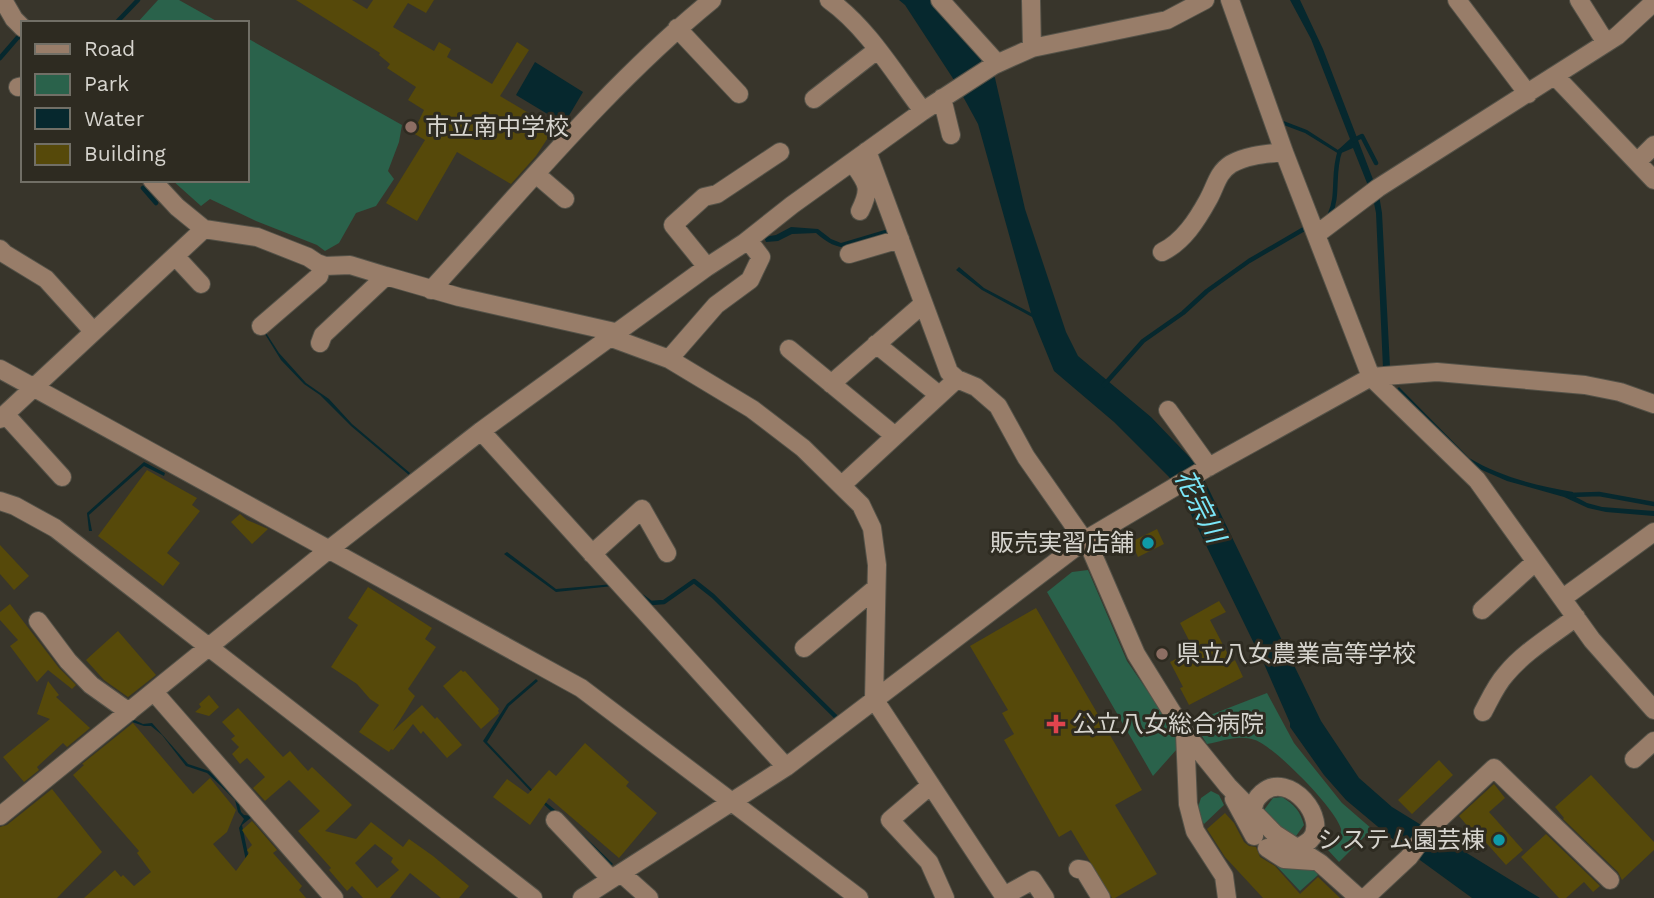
<svg xmlns="http://www.w3.org/2000/svg" width="1654" height="898" viewBox="0 0 1654 898" font-family="'Work Sans','Noto Sans JP',sans-serif">
	<style>
		.green { fill: #2a624b }
		.water { fill: #06282e }
		.lines { fill: none; stroke-linecap: round; stroke-linejoin: round }
		.stream { stroke: #06282e; stroke-width: 4.5 }
		.building { fill: #56490a; fill-rule: evenodd }
		.minor-casing { stroke: #545248; stroke-width: 20 }
		.minor { stroke: #987d69; stroke-width: 18 }
		.education-dot { fill: #8d6e63; stroke: #2e2b21; stroke-width: 2.5 }
		.culture-dot { fill: #0f9aa8; stroke: #2e2b21; stroke-width: 2.5 }
		.health-dot { fill: #e0444e; stroke: #2e2b21; stroke-width: 2.5 }
		.labels { text-anchor: middle; dominant-baseline: central; stroke-width: 6; stroke-linejoin: round; paint-order: stroke }
		.poi-label { font-size: 24px; fill: #d6d4ce; stroke: #2e2b21; text-anchor: start }
		.water-label { font-size: 26px; font-style: italic; fill: #7be7f9; stroke: #2e2b21 }
	</style>
	<rect width="100%" height="100%" fill="#38352b"/>
	<!-- green -->
	<path class="green" d="M158 0H179L220 23H137Z
		M247 38 402 125 399 142 388 171 394 179 376 206 356 213 339 243 325 251 317 245 256 221 210 199 201 206 172 180H247Z
		M1088 570 1127 661 1179 737 1177 749 1153 776 1047 592 1072 572Z
		M1267 693 1294 743 1342 803 1372 829 1339 862 1328 850 1340 840C1340 839 1341 830 1341 829 1336 809 1274 746 1255 740 1239 734 1223 741 1207 744L1200 733V719Z
		M1211 791 1219 795 1224 805 1204 824 1196 813 1201 798Z
		M1282 797C1295 805 1300 811 1304 825L1296 836 1285 835 1264 810 1273 798Z
		M1271 860C1286 862 1310 861 1318 875L1300 891Z"/>
	<!-- water -->
	<path class="water" d="M899 0H932L985 57 995 78 1025 209 1066 332 1078 356 1151 417 1197 465 1321 721 1359 778 1392 807 1540 898H1472L1402 847 1346 800 1324 775 1290 727V723L1265 666 1181 494 1169 477 1114 422 1054 371 1032 317 982 290 956 270 959 267 984 288 1031 313 978 124 954 80 905 5Z
		M1290 0H1300L1323 49 1379 195 1382 213 1390 367 1383 368 1376 213 1373 198 1353 148 1339 154 1305 133 1281 124V120L1307 130 1338 150 1350 139 1311 39Z
		M535 62 583 92 564 124 516 95Z
		M791 227 818 229 831 239 841 243 888 229 889 234C855 242 847 260 816 233L792 234 778 241 766 242 764 237 776 235Z
		M266 333 279 353 306 383 329 399 352 424 410 473 409 475 351 426 320 395 304 384 281 360 265 334Z
		M1399 387 1469 458C1501 477 1537 486 1573 492L1574 496 1587 503 1602 507 1654 511V516L1606 512 1588 508 1564 497 1507 481 1473 466 1396 390Z
		M144 462 165 473 164 476 144 466 89 515 92 531H89L87 513Z
		M507 552 556 589 614 584 613 586 556 592 504 554Z
		M536 679 538 681 509 706 487 742 539 797 570 822 613 864 611 866 538 799 483 741 507 704Z
		M132 719 143 724 152 723 188 764 209 771 223 784 238 800 241 812 244 815 253 816 242 825 252 874 248 870 239 828 244 819 238 812 235 800 221 786 207 773 186 766 162 735 151 726H144L132 722 89 756Z"/>
	<g class="lines">
		<!-- stream -->
		<path class="stream" d="M116 23 138 0
			M0 58 19 36 23 39
			M1354 140 1362 136 1376 163
			M143 188 156 203
			M1330 214C1339 196 1332 173 1340 151
			M1104 385 1143 341 1183 313 1207 291 1249 261 1304 229
			M1569 495 1599 494 1654 504
			M643 597 651 603 664 602 694 581 713 596 836 717"/>
	</g>
	<!-- building -->
	<path class="building" d="M296 0H352L367 9 373 0H434L426 13 408 3 393 27 434 51 439 42 451 49 447 57 492 84 517 42 529 50 500 96 547 124 546 126 553 130 536 156 511 184 457 152 417 221 386 203 425 140 413 133 424 110 408 100 416 87 387 68 390 64 379 55 380 53Z
		M147 470 197 498 192 505 200 511 167 553 180 563 163 586 98 536Z
		M240 514 247 520 268 529 252 544 231 522Z
		M1157 529 1164 544 1138 557 1131 542Z
		M0 545 29 576 14 590 0 574Z
		M368 587 432 628 425 639 436 647 408 689 415 696 393 731 422 705 435 719 437 717 462 745 447 758 423 731 421 734 413 724 393 750 391 749 389 752 359 732 379 705 370 699 357 684 331 667 358 625 348 618Z
		M1219 601 1226 612 1210 620 1232 662 1235 660 1243 677 1189 705 1180 688 1183 687 1170 662 1194 650 1180 623Z
		M10 604 59 668 76 685 72 689 48 670 37 682 10 646 18 640 0 620V612Z
		M1036 608 1142 790 1115 805 1157 874 1115 898H1112L1071 830 1059 837 1004 740 1014 734 1002 713 1008 710 970 646Z
		M118 631 156 675 128 697 104 680 86 660Z
		M461 670 463 672 465 671 499 709 498 711 499 713 481 729 443 686Z
		M48 681 59 695 56 697 90 728 67 747 63 743 37 767 39 770 24 782 3 757 50 719 37 714Z
		M209 695 219 707 209 716 195 712 201 707 199 704Z
		M238 708 283 757 290 751 308 771 312 767 352 805 325 831 356 839 371 822 403 847 409 839 433 856 469 886 459 898H441L410 873 390 898H363L352 886 347 891 329 870 331 868 298 831 320 811 289 780 265 801 253 788 265 777 247 758 240 764 232 754 239 747 231 739 235 736 222 722ZM375 844 393 858 391 862 399 870 377 888 355 863Z
		M133 723 193 794 210 778 236 810 227 832 213 844 236 871 249 853 247 850 252 845 242 830 252 821 277 850 273 853 302 886 299 890 306 898H84L115 870 121 877 123 875 134 886 151 872 137 853 139 851 73 775 84 765 82 764Z
		M585 743 629 782 626 786 657 813 619 858 549 798 530 825 493 797 507 779 528 794 549 770 556 776Z
		M1439 760 1453 775 1412 814 1398 800Z
		M1591 775 1654 842V850L1622 880 1618 872 1563 819 1564 818 1555 807Z
		M1494 784 1505 798 1489 812 1523 850 1506 865 1472 827 1470 829 1459 816Z
		M52 789 102 852 57 898H0V827L7 825Z
		M1225 813 1234 823 1244 842 1249 846 1256 847 1260 857 1275 866 1300 894 1318 877 1340 898H1263L1225 857 1207 829Z
		M1546 834 1600 886 1593 892 1584 882 1566 898H1559L1521 857Z"/>
	<g class="lines">
		<!-- minor casing -->
		<g class="minor-casing">
			<path id="minor" d="M3 0 14 19 23 28
				M829 0C868 28 894 73 923 111
				M940 0 997 63
				M1031 0 1032 48
				M1230 0 1284 152 1371 377 1477 480 1592 640 1654 710
				M1457 0 1528 94
				M1579 0 1606 43
				M677 28 739 94
				M1555 76 1654 180
				M18 87 23 86
				M942 98 951 135
				M814 99 877 50
				M867 151 949 372 957 379 976 387 998 406 1026 457 1091 550 1136 654 1185 733 1228 786 1275 834 1320 863 1359 898
				M1638 161 1654 145
				M852 162C867 183 872 187 860 211
				M537 175 565 199
				M152 180 177 207 204 229 257 237 308 257 317 263 325 266 350 265 386 276 323 335 320 343
				M1317 234 1378 188 1617 36 1654 2
				M0 249 5 254 46 279 93 331
				M1162 252C1183 242 1197 220 1208 200 1216 186 1217 173 1231 164 1247 155 1266 154 1284 152
				M849 254 900 239
				M175 256 201 284
				M707 267 673 225 704 197 717 194 780 152
				M386 276 459 297 619 333
				M431 290C521 192 609 84 712 0
				M261 326 319 276 322 265
				M612 338 669 359 752 409 803 448 861 505 872 528 877 565 874 699 1004 896 1033 880 1045 898
				M876 344 939 395
				M789 349 895 436
				M669 359 716 305 750 280 761 257 748 240
				M0 369 581 688 859 898
				M831 384 923 304
				M1168 410 1209 467
				M5 414 62 477
				M0 419 204 229
				M481 431 786 767
				M842 485 957 379
				M0 501 15 506 55 528 533 898
				M592 554 642 509 667 553
				M1563 598 1654 532
				M1482 610 1535 562
				M38 621 68 661 91 685 129 712
				M804 648 876 588
				M154 692 334 898
				M1483 712C1490 699 1496 685 1506 674 1525 651 1553 635 1576 617
				M1185 733 1188 804 1195 831 1224 876 1227 898
				M1634 759 1654 741
				M931 785 890 820 929 862 945 898
				M1234 799 1254 836
				M1253 812C1253 803 1256 798 1262 793 1289 769 1330 820 1310 840 1307 843 1301 846 1296 849
				M0 816 327 551 481 431 707 267 744 243 792 205 923 111 994 65 1032 48 1167 20 1205 0
				M555 820 611 879
				M1267 848 1284 859 1313 861
				M1078 869 1084 870 1101 898
				M621 873 649 898
				M582 898 786 767 1085 540 1205 469 1371 377 1437 372 1585 385 1620 392 1654 404
				M1365 898 1409 857 1430 828 1494 768 1610 880"/>
		</g>
		<!-- minor -->
		<use href="#minor" class="minor"/>
	</g>
	<!-- markers -->
	<g class="education-dot">
		<circle cx="411" cy="127" r="7"/>
		<circle cx="1162" cy="654" r="7"/>
	</g>
	<g class="culture-dot">
		<circle cx="1148" cy="543" r="7"/>
		<circle cx="1499" cy="840" r="7"/>
	</g>
	<path class="health-dot" d="M1052.5 713.5h7v7h7v7h-7v7h-7v-7h-7v-7h7z"/>
	<g class="labels">
		<!-- poi labels -->
		<g class="poi-label">
			<text x="425" y="127">市立南中学校</text>
			<text x="1134" y="543" text-anchor="end">販売実習店舗</text>
			<text x="1176" y="654">県立八女農業高等学校</text>
			<text x="1072" y="724">公立八女総合病院</text>
			<text x="1485" y="840" text-anchor="end">システム園芸棟</text>
		</g>
		<!-- water labels -->
		<g class="water-label">
			<text transform="translate(1200 506) rotate(63)">花宗川</text>
		</g>
	</g>
	<!-- legend -->
	<rect x="21" y="21" width="228" height="161" fill="#2e2b21" stroke="#716f66" stroke-width="2"/>
	<rect x="35" y="44" width="35" height="10" fill="#987d69" stroke="#716f66" stroke-width="2"/>
	<text x="84" y="56" font-size="21" fill="#d6d4ce">Road</text>
	<rect x="35" y="74" width="35" height="21" fill="#2a624b" stroke="#716f66" stroke-width="2"/>
	<text x="84" y="91" font-size="21" fill="#d6d4ce">Park</text>
	<rect x="35" y="108" width="35" height="21" fill="#06282e" stroke="#716f66" stroke-width="2"/>
	<text x="84" y="126" font-size="21" fill="#d6d4ce">Water</text>
	<rect x="35" y="144" width="35" height="21" fill="#56490a" stroke="#716f66" stroke-width="2"/>
	<text x="84" y="161" font-size="21" fill="#d6d4ce">Building</text>
</svg>
